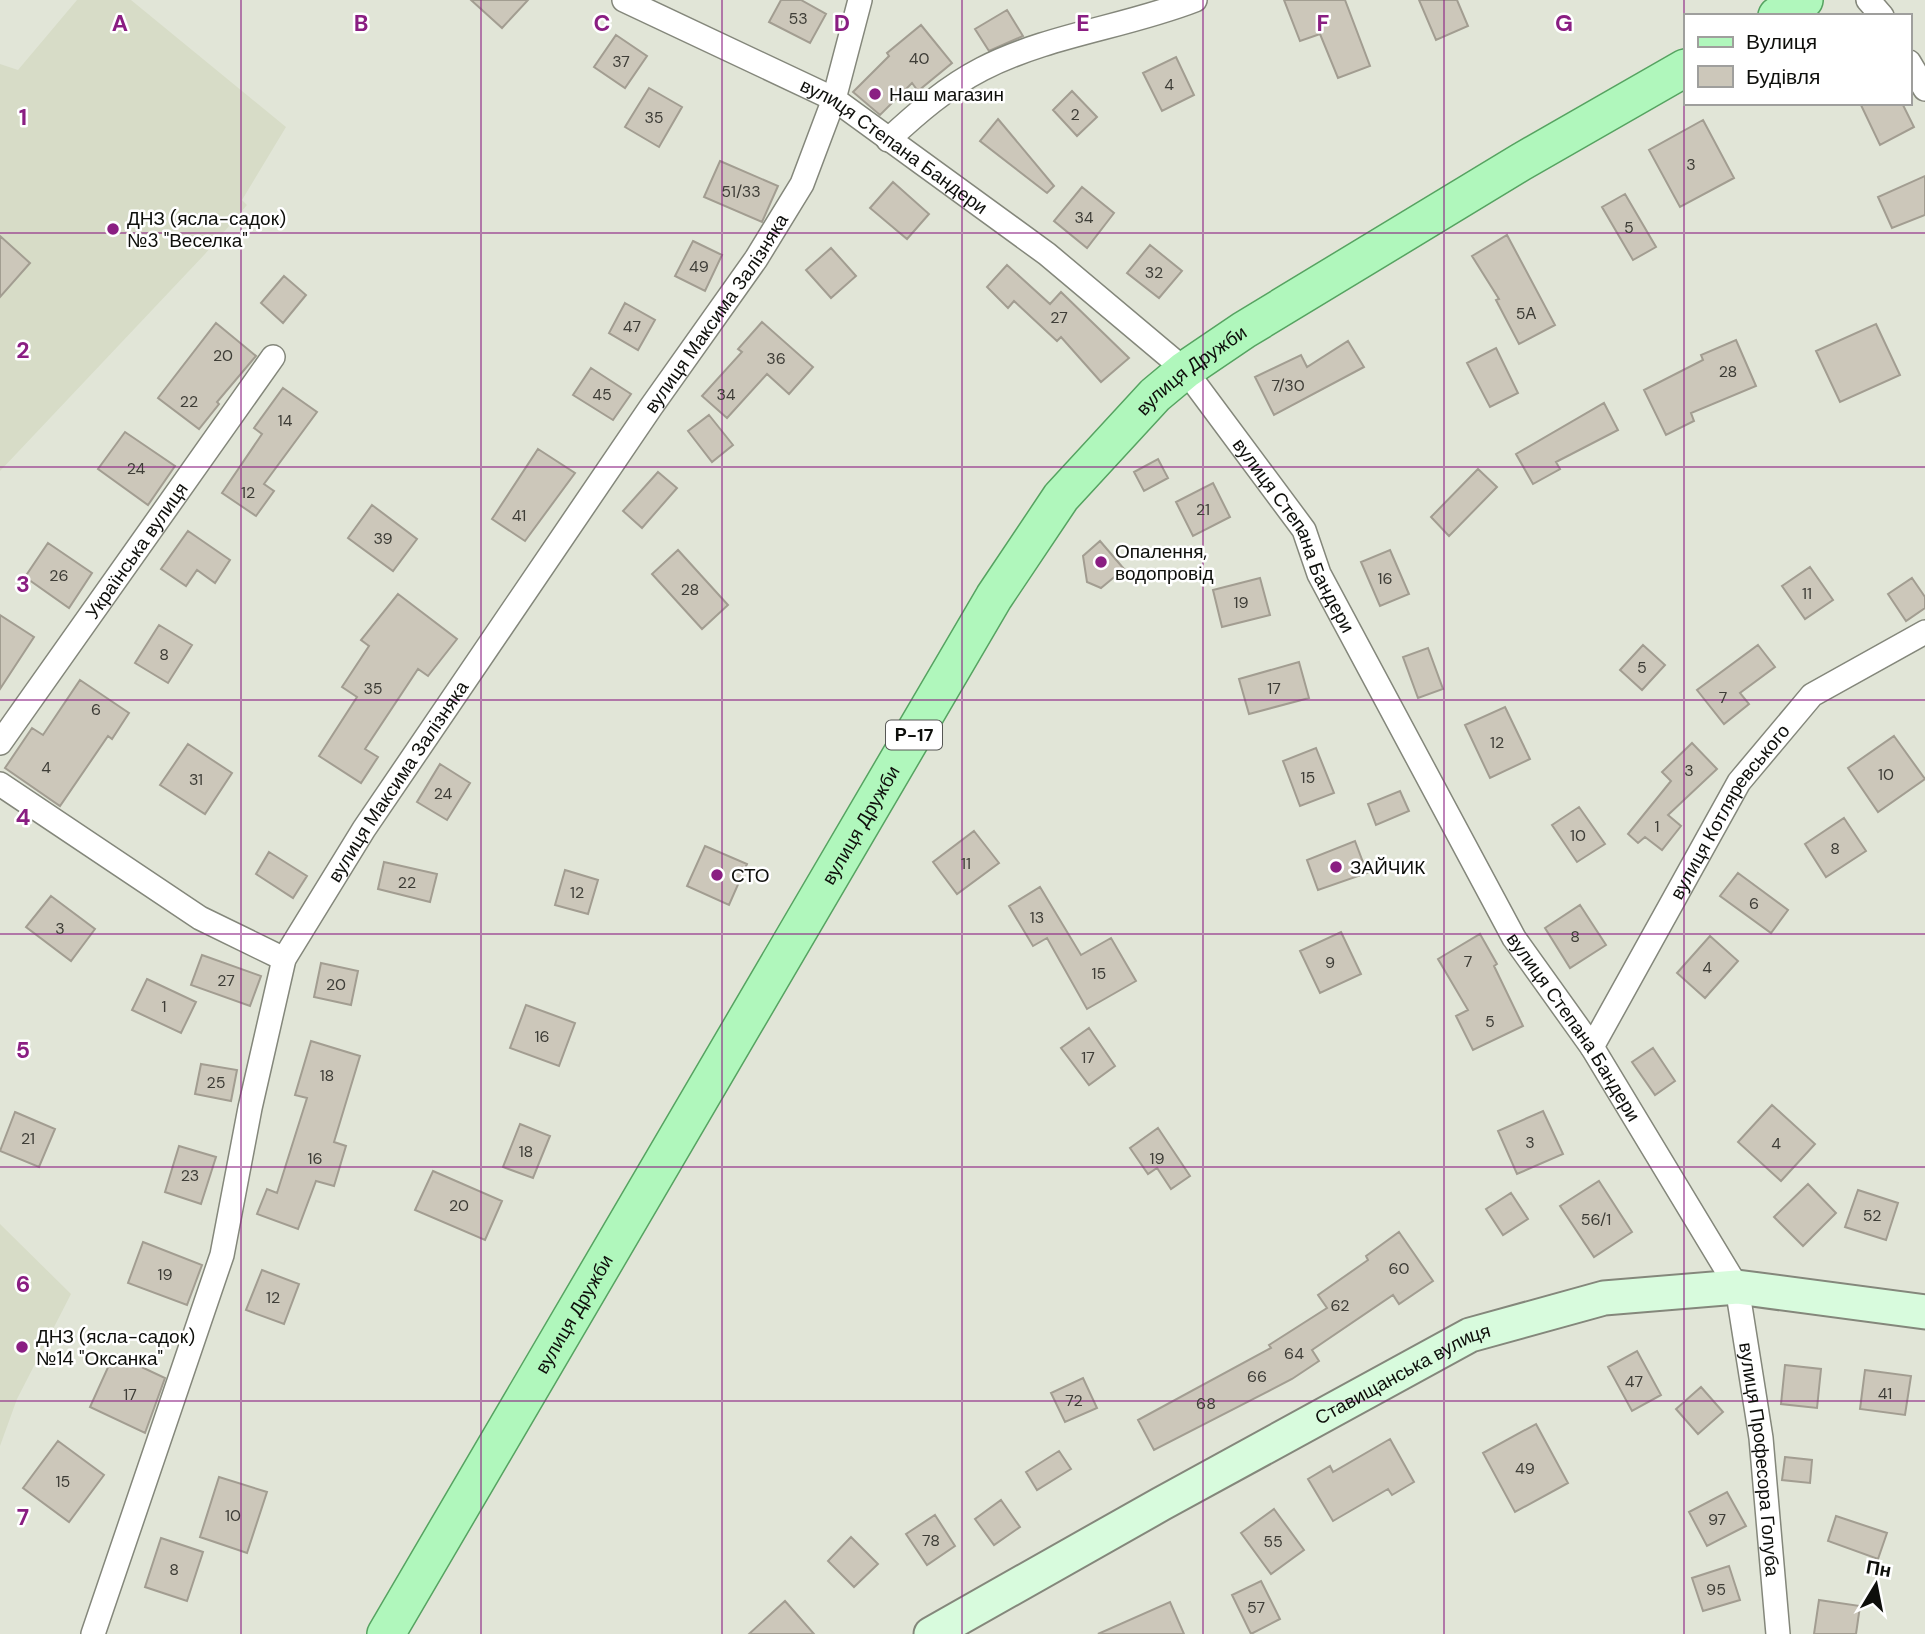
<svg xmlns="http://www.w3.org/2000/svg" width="1925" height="1634" viewBox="0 0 1925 1634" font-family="'DM Sans',sans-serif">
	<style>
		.built { fill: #d7dcc7 }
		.building { fill: #ccc7ba; stroke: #a29d91; stroke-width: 2 }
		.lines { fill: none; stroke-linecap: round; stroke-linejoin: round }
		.street-casing { stroke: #84877b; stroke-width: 26 }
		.secondary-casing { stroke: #84877b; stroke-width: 37 }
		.primary-casing { stroke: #56a361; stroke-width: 40 }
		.street { stroke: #fff; stroke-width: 23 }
		.secondary { stroke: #d8fbdd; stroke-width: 33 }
		.primary { stroke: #b0f7bc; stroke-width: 37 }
		.grid { fill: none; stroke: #8a1e82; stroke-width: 2; stroke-opacity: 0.55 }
		.poi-dot { fill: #8a1e82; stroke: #fff; stroke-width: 2.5 }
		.labels { text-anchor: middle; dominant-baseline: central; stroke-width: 5; stroke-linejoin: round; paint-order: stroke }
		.number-label { font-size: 16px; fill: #3e3d37 }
		.shield { fill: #fff; stroke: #565754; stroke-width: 2 }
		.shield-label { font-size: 18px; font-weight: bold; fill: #0e0f0b }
		.poi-label { font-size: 19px; fill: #0e0f0b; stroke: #fff; text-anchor: start }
		.street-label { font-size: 19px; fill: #0e0f0b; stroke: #fff }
		.grid-label { font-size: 23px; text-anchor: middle; font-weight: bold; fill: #8a1e82; stroke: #fff; stroke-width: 5; stroke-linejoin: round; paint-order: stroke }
	</style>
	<rect width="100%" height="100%" fill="#e1e5d7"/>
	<!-- built -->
	<path class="built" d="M77 0H131L286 127 242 200 247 205 205 254 0 471V64L18 70Z
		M0 1224 71 1294 17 1399 0 1446Z"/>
	<!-- building -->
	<path class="building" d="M471 0H528L502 28Z
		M781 0H801L826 14 810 43 769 22Z
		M1284 0H1345L1370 66 1338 78 1320 34 1300 41Z
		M1419 0H1457L1468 26 1436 40Z
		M1007 10 1023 36 989 51 975 29Z
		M921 25 952 63 918 91 912 83 880 115 853 92 889 56 887 53Z
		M616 35 647 56 625 88 594 67Z
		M1176 57 1194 95 1162 111 1143 73Z
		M649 88 682 107 659 147 625 127Z
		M1072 91 1097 117 1077 136 1053 110Z
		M1860 103H1902L1914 127 1880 145Z
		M998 119 1054 186 1047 193 980 141Z
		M1703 120 1734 178 1680 207 1649 150Z
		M720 161 778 186 762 222 704 197Z
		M1925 176V215L1892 228 1878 197Z
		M893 182 929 214 907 239 870 208Z
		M1082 187 1114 213 1087 248 1054 221Z
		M1625 194 1656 247 1633 260 1602 207Z
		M1507 235 1555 325 1519 344 1496 300 1499 299 1472 256Z
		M0 236 30 263 0 297Z
		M693 241 722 255 705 291 675 276Z
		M1150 245 1182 271 1159 298 1127 273Z
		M831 248 856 276 831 298 806 270Z
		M1007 265 1050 304 1061 292 1129 358 1101 382 1061 337 1057 341 1014 301 1008 308 987 287Z
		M284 276 306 295 283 323 261 303Z
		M625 303 655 320 638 350 609 333Z
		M762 322 813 367 789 394 767 374 727 418 702 396 742 352 738 349Z
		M216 323 256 356 217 402 219 404 199 429 158 398Z
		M1876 324 1900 375 1840 402 1816 351Z
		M1736 340 1756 386 1691 413 1694 421 1666 435 1644 390 1703 360 1701 355Z
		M1348 341 1364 367 1274 415 1255 377 1301 355 1307 367Z
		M1496 348 1518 393 1490 407 1467 363Z
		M591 368 631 394 613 420 573 395Z
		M283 388 317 412 264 484 274 491 256 516 222 493 262 434 254 428Z
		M1604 403 1618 430 1556 462 1560 469 1533 484 1516 454Z
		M709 415 733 445 712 462 688 431Z
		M125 432 175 466 148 505 98 469Z
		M538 449 575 473 525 541 492 519Z
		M1158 459 1168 478 1144 491 1134 472Z
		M1478 469 1497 487 1449 536 1431 517Z
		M658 472 677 488 642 528 623 511Z
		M1213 483 1230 517 1193 536 1176 502Z
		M372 505 417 539 393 571 348 538Z
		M188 531 230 560 215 583 197 570 186 586 161 569Z
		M1100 541 1124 569 1101 588 1087 582 1083 556Z
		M48 543 92 573 69 608 25 577Z
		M678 550 728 605 702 629 652 574Z
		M1390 550 1409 594 1380 606 1361 562Z
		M1810 567 1833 600 1805 619 1782 586Z
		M1260 578 1270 615 1222 627 1213 590Z
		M1912 578 1925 597V608L1906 621 1888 594Z
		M398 594 457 639 428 676 418 669 365 749 378 757 361 783 319 756 357 697 342 687 369 646 361 640Z
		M0 615 34 637 0 689Z
		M159 625 192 645 168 683 135 663Z
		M1643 645 1665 665 1642 690 1620 670Z
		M1758 645 1775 667 1740 693 1749 704 1724 724 1697 690Z
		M1428 648 1443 689 1418 698 1403 657Z
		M1299 662 1309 698 1249 714 1239 679Z
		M80 680 129 713 112 739 108 736 60 806 5 768 32 728 43 735Z
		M1505 707 1530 759 1490 778 1465 725Z
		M1894 736 1925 779 1878 812 1848 768Z
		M1692 743 1717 769 1668 815 1681 826 1662 850 1645 837 1638 843 1628 834 1671 781 1662 772Z
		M188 744 232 773 205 814 160 785Z
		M1316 748 1334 793 1300 806 1283 761Z
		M440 764 470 783 447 820 417 802Z
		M1400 791 1409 811 1376 825 1368 804Z
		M1579 807 1605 844 1577 862 1552 825Z
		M1844 818 1866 851 1826 877 1805 844Z
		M974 831 999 863 957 894 933 862Z
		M1355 841 1367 873 1318 890 1307 860Z
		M705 846 747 864 729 905 687 886Z
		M269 852 307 876 293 898 256 874Z
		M384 862 437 874 430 902 378 889Z
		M565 870 598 880 588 914 555 905Z
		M1738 873 1788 910 1771 933 1720 896Z
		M1040 887 1081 955 1111 938 1136 981 1087 1009 1047 938 1033 946 1009 906Z
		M51 896 95 929 71 961 26 927Z
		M1580 905 1606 945 1570 968 1545 928Z
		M1341 932 1361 974 1320 993 1300 951Z
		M1480 934 1497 964 1494 966 1523 1026 1473 1050 1456 1016 1468 1010 1438 959Z
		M1710 936 1738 961 1705 998 1677 973Z
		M202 955 261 976 250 1006 191 985Z
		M321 963 358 971 351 1005 314 997Z
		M147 979 196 1002 181 1033 132 1010Z
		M526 1005 575 1023 559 1066 510 1048Z
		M1089 1028 1115 1066 1089 1085 1061 1048Z
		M311 1041 360 1056 334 1142 346 1146 334 1186 316 1181 298 1229 257 1214 267 1189 277 1193 307 1098 295 1095Z
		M1653 1048 1675 1081 1655 1095 1632 1062Z
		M201 1064 237 1070 231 1101 195 1094Z
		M1772 1105 1815 1144 1781 1181 1738 1142Z
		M1543 1111 1563 1154 1517 1174 1498 1131Z
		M15 1112 55 1129 39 1167 0 1151Z
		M520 1124 550 1136 533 1178 503 1167Z
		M1158 1128 1190 1176 1171 1189 1157 1168 1148 1174 1130 1148Z
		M179 1146 216 1157 201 1204 165 1192Z
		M433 1171 502 1201 485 1240 415 1210Z
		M1599 1181 1632 1232 1594 1257 1560 1206Z
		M1808 1184 1836 1213 1803 1246 1774 1217Z
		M1858 1190 1898 1203 1886 1240 1845 1227Z
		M1511 1193 1528 1219 1503 1235 1486 1209Z
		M1399 1232 1433 1281 1399 1304 1393 1295 1312 1350 1319 1361 1292 1379 1154 1450 1138 1420 1271 1348 1269 1345 1327 1308 1318 1295 1368 1260 1366 1256Z
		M143 1242 202 1265 187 1305 128 1283Z
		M262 1270 299 1284 284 1324 246 1310Z
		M1637 1351 1661 1395 1632 1411 1608 1367Z
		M114 1354 165 1378 145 1433 90 1407Z
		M1785 1365 1821 1369 1817 1408 1781 1404Z
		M1865 1370 1911 1376 1905 1415 1860 1409Z
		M1083 1378 1097 1408 1065 1422 1051 1393Z
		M1701 1387 1723 1412 1698 1434 1676 1409Z
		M1536 1424 1568 1483 1515 1512 1483 1453Z
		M1390 1439 1414 1482 1392 1495 1388 1489 1333 1521 1308 1479 1330 1466 1333 1472Z
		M58 1441 104 1475 69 1522 23 1488Z
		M1059 1451 1071 1469 1037 1490 1026 1472Z
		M1785 1457 1812 1460 1810 1483 1782 1480Z
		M219 1477 267 1492 247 1553 200 1537Z
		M1727 1492 1746 1526 1707 1546 1689 1512Z
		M1001 1500 1020 1527 994 1545 975 1519Z
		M1274 1509 1304 1550 1271 1574 1241 1533Z
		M935 1515 955 1546 927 1565 906 1534Z
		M1836 1516 1887 1533 1878 1559 1828 1541Z
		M851 1537 878 1564 854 1587 828 1561Z
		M161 1538 203 1552 187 1601 145 1587Z
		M1729 1566 1740 1600 1703 1611 1692 1578Z
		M1261 1581 1280 1619 1251 1634 1232 1595Z
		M1819 1600 1860 1606 1856 1634H1814Z
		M785 1601 814 1634H749Z
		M1170 1602 1184 1634H1098Z"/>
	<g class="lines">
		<!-- street casing -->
		<g class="street-casing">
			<g id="street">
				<path id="s1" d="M624 0 834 99 1047 254 1185 370 1304 530 1319 574 1514 938 1592 1047 1737 1287 1761 1438 1778 1634"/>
				<path d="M1868 0 1882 16"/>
				<path d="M1909 62 1925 89"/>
				<path d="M888 140C917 113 947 87 982 69 1048 35 1126 27 1195 0"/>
				<path id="s2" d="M0 743 273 357"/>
				<path d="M0 784 200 918 284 959"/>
				<path id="s3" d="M1592 1047 1739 782 1812 695 1925 632"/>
				<path id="s4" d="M93 1634 222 1255 250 1108 284 959 364 829 651 407 756 259 802 184 834 99 860 0"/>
			</g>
		</g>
		<!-- secondary casing -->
		<g class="secondary-casing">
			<g id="secondary">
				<path id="s5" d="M931 1634 1161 1504 1470 1335 1604 1298 1737 1287 1925 1312"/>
			</g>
		</g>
		<!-- primary casing -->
		<g class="primary-casing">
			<g id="primary">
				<path d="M1777 16 1804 0"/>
				<path id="s6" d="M386 1634 994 597 1061 497 1155 395 1185 370 1244 330 1521 162 1685 68"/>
			</g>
		</g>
		<!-- street -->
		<use href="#street" class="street"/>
		<!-- secondary -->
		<use href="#secondary" class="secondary"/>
		<!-- primary -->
		<use href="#primary" class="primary"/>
	</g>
	<!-- grid -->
	<path class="grid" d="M241 0V1634M481 0V1634M722 0V1634M962 0V1634M1203 0V1634M1444 0V1634M1684 0V1634M0 233H1925M0 467H1925M0 700H1925M0 934H1925M0 1167H1925M0 1401H1925"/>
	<!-- markers -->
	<g class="poi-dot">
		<circle cx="875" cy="94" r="7"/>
		<circle cx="113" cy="229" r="7"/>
		<circle cx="1101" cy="562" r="7"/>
		<circle cx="1336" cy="867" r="7"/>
		<circle cx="717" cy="875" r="7"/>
		<circle cx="22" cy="1347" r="7"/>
	</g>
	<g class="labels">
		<!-- number labels -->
		<g class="number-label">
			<text x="798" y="18">53</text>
			<text x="919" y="58">40</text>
			<text x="621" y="61">37</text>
			<text x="1169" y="84">4</text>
			<text x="1075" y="114">2</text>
			<text x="654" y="117">35</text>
			<text x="1691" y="164">3</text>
			<text x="741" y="191">51/33</text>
			<text x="1084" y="217">34</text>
			<text x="1629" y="227">5</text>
			<text x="699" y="266">49</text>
			<text x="1154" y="272">32</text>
			<text x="1526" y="313">5А</text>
			<text x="1059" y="317">27</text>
			<text x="632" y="326">47</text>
			<text x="223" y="355">20</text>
			<text x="776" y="358">36</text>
			<text x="1728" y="371">28</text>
			<text x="1288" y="385">7/30</text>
			<text x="602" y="394">45</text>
			<text x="726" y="394">34</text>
			<text x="189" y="401">22</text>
			<text x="285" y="420">14</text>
			<text x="136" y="468">24</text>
			<text x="248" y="492">12</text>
			<text x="1203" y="509">21</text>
			<text x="519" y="515">41</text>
			<text x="383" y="538">39</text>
			<text x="59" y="575">26</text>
			<text x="1385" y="578">16</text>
			<text x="690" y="589">28</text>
			<text x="1807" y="593">11</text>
			<text x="1241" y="602">19</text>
			<text x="164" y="654">8</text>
			<text x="1642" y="667">5</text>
			<text x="373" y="688">35</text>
			<text x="1274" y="688">17</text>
			<text x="1723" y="697">7</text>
			<text x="96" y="709">6</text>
			<text x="1497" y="742">12</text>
			<text x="46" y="767">4</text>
			<text x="1689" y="770">3</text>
			<text x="1886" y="774">10</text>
			<text x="1308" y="777">15</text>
			<text x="196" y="779">31</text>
			<text x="443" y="793">24</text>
			<text x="1657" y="826">1</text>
			<text x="1578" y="835">10</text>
			<text x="1835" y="848">8</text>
			<text x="966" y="863">11</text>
			<text x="407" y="882">22</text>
			<text x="577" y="892">12</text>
			<text x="1754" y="903">6</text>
			<text x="1037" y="917">13</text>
			<text x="60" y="928">3</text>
			<text x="1575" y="936">8</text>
			<text x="1468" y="961">7</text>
			<text x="1330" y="962">9</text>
			<text x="1707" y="967">4</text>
			<text x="1099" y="973">15</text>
			<text x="226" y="980">27</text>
			<text x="336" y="984">20</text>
			<text x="164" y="1006">1</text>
			<text x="1490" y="1021">5</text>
			<text x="542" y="1036">16</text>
			<text x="1088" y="1057">17</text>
			<text x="327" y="1075">18</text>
			<text x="216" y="1082">25</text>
			<text x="28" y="1138">21</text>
			<text x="1530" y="1142">3</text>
			<text x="1776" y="1143">4</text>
			<text x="526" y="1151">18</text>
			<text x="315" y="1158">16</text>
			<text x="1157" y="1158">19</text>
			<text x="190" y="1175">23</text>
			<text x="459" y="1205">20</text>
			<text x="1872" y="1215">52</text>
			<text x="1596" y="1219">56/1</text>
			<text x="1399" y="1268">60</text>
			<text x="165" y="1274">19</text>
			<text x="273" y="1297">12</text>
			<text x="1340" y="1305">62</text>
			<text x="1294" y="1353">64</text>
			<text x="1257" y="1376">66</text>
			<text x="1634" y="1381">47</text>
			<text x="1885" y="1393">41</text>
			<text x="130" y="1394">17</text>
			<text x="1074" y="1400">72</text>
			<text x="1206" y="1403">68</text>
			<text x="1525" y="1468">49</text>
			<text x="63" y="1481">15</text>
			<text x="233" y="1515">10</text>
			<text x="1717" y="1519">97</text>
			<text x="931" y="1540">78</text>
			<text x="1273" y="1541">55</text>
			<text x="174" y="1569">8</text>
			<text x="1716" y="1589">95</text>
			<text x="1256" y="1607">57</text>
		</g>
		<!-- shield labels -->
		<rect class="shield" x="886" y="720.5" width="56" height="29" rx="5"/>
		<g class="shield-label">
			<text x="914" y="735">Р-17</text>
		</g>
		<!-- poi labels -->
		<g class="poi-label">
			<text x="889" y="94">Наш магазин</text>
			<text x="127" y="218">ДНЗ (ясла-садок)<tspan x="127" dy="22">№3 "Веселка"</tspan></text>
			<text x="1115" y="551">Опалення,<tspan x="1115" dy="22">водопровід</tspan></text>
			<text x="1350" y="867">ЗАЙЧИК</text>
			<text x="731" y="875">СТО</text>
			<text x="36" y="1336">ДНЗ (ясла-садок)<tspan x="36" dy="22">№14 "Оксанка"</tspan></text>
		</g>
		<!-- street labels -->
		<g class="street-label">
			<text stroke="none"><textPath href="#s1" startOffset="308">вулиця Степана Бандери</textPath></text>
			<text stroke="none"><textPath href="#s4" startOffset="1480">вулиця Максима Залізняка</textPath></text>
			<text stroke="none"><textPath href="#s6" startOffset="1505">вулиця Дружби</textPath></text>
			<text stroke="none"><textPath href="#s1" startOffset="875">вулиця Степана Бандери</textPath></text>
			<text stroke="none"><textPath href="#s2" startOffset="236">Українська вулиця</textPath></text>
			<text stroke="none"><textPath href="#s4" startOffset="914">вулиця Максима Залізняка</textPath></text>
			<text stroke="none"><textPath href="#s3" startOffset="273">вулиця Котляревського</textPath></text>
			<text stroke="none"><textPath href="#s6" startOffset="938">вулиця Дружби</textPath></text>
			<text stroke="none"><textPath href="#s1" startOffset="1442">вулиця Степана Бандери</textPath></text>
			<text stroke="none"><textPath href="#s6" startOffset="371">вулиця Дружби</textPath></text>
			<text stroke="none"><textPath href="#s5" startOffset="539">Ставищанська вулиця</textPath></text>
			<text stroke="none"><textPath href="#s1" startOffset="1923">вулиця Професора Голуба</textPath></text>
		</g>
	</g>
	<g class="grid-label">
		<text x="120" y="31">A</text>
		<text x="361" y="31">B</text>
		<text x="602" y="31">C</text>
		<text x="842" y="31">D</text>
		<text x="1083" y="31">E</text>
		<text x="1323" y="31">F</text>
		<text x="1564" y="31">G</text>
		<text x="23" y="125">1</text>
		<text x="23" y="358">2</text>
		<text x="23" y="592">3</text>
		<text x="23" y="825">4</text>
		<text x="23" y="1058">5</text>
		<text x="23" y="1292">6</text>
		<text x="23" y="1525">7</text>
	</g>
	<!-- legend -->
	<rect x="1684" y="14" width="228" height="91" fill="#ffffff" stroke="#9f9f9d" stroke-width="2"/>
	<rect x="1698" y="37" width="35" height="10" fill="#b0f7bc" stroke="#9f9f9d" stroke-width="2"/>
	<text x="1746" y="49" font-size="21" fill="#0e0f0b">Вулиця</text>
	<rect x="1698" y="66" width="35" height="21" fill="#ccc7ba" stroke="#9f9f9d" stroke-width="2"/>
	<text x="1746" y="84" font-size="21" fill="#0e0f0b">Будівля</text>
	<!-- north arrow -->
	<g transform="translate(1876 1585) rotate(10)" stroke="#ffffff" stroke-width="5" paint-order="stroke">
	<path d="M0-5L12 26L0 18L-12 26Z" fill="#0e0f0b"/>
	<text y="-10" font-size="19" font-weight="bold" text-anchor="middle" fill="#0e0f0b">Пн</text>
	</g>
</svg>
